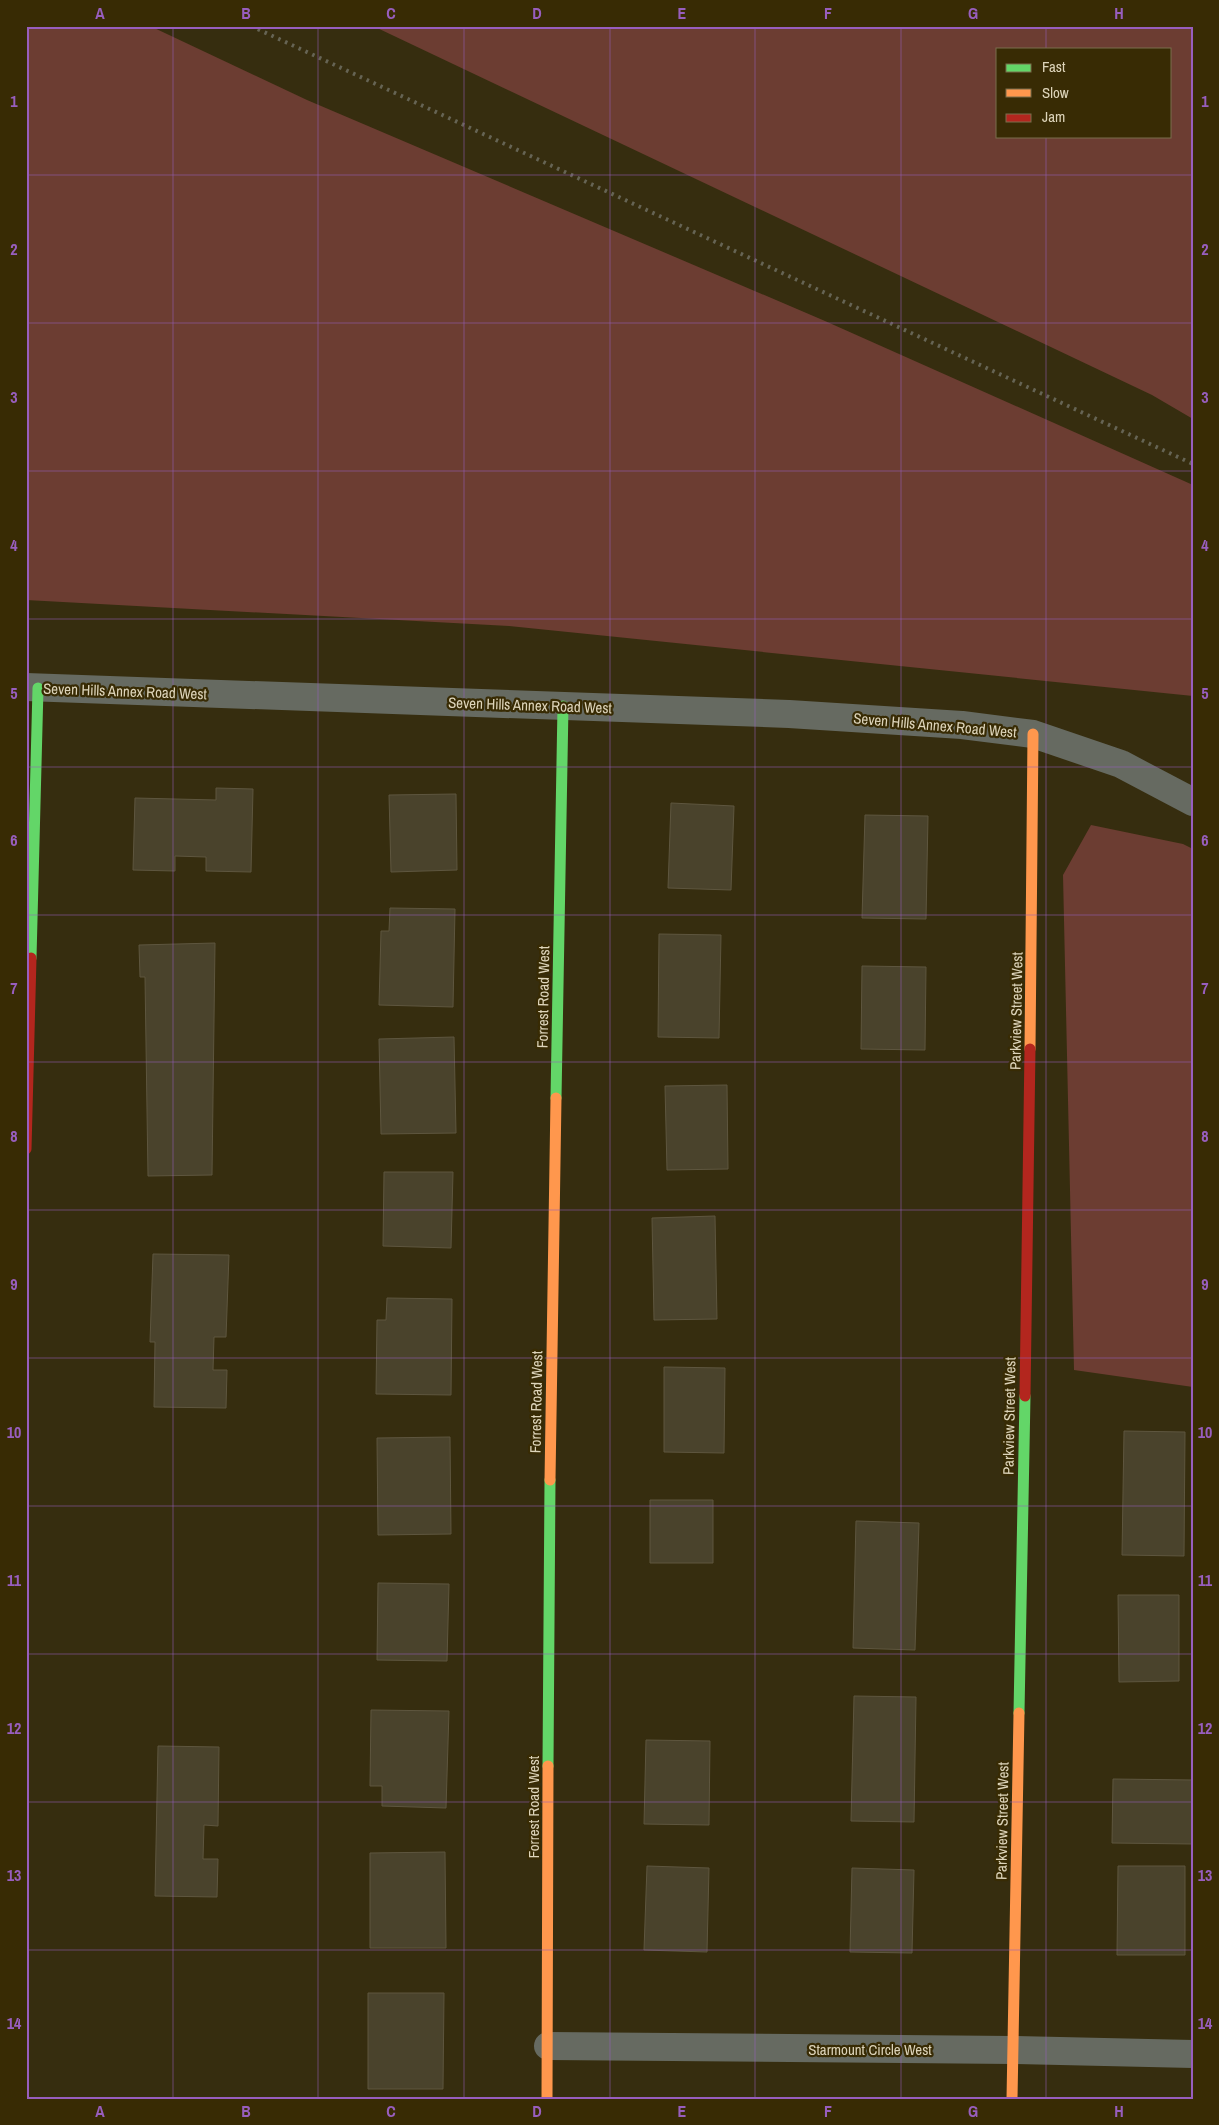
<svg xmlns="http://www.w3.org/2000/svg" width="1219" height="2125" viewBox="0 0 1219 2125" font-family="'Archivo Narrow',sans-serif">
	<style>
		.green { fill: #6c3d32; fill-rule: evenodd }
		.building { fill: #4a432c; stroke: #5e563f }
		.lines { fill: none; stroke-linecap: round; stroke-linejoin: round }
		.street { stroke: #666a61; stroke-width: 28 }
		.fast { stroke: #63d668; stroke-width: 11 }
		.slow { stroke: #ff974d; stroke-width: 11 }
		.jam { stroke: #b3261e; stroke-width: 11 }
		.rail { stroke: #666454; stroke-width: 4; stroke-dasharray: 2.5 5; stroke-linecap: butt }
		.grid { fill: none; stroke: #985ebe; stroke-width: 1; stroke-opacity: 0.55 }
		.labels { text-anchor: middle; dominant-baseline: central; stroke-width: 4.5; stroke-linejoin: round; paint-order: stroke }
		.street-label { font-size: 15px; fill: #ddd4ba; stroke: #382b04 }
		.neatline { fill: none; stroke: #985ebe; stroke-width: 2 }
		.grid-label { font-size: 16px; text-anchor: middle; font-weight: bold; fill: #985ebe }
	</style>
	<rect width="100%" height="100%" fill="#362d0f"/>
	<!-- green -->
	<path class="green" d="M26 26H150L307 100 825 321 1193 485V696L509 626 26 600Z
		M373 26H1193V419L1152 395ZM998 49H1170V136H998Z
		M1091 825 1183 844 1193 849V1387L1074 1370 1063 875Z"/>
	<!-- building -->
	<path class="building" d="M216 788 253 789 251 872 206 871V857L175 856V871L133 870 135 798 216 800Z
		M456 794 457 870 391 872 389 795Z
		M671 803 734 806 731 890 668 888Z
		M865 815 928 816 926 919 862 918Z
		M390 908 455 909 453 1007 379 1005 381 931H389Z
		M659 934 721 935 719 1038 658 1037Z
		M215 943 212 1175 148 1176 145 977H140L139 945Z
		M862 966 926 967 925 1050 861 1049Z
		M454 1037 456 1133 381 1134 379 1039Z
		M727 1085 728 1169 667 1170 665 1086Z
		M384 1172H453L451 1248 383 1246Z
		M715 1216 717 1319 654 1320 652 1218Z
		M153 1254 229 1255 226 1337H214L213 1370H227L226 1408 154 1407 155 1342H150Z
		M387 1298 452 1299 451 1395 376 1394 377 1320H386Z
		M664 1367 725 1368 724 1453 664 1452Z
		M1124 1431 1185 1432 1184 1556 1122 1555Z
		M450 1437 451 1534 378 1535 377 1438Z
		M650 1500H713V1563H650Z
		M856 1521 919 1523 915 1650 853 1648Z
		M378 1583 449 1584 447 1661 377 1660Z
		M1118 1595H1179V1681L1119 1682Z
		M854 1696 916 1697 914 1822 851 1821Z
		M371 1710 449 1711 446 1808 382 1806V1786H370Z
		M646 1740 710 1741 709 1825 644 1824Z
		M158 1746 219 1747 218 1826 204 1825 203 1859H218L217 1897 155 1896Z
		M1113 1779 1193 1780V1844L1112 1843Z
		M445 1852 446 1948H370V1853Z
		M647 1866 709 1868 707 1952 644 1950Z
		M1118 1866H1185V1955H1117Z
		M852 1868 914 1870 912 1953 850 1952Z
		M368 1993H444L443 2089H368Z"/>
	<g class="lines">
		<!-- street -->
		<path class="street" d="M26 687 789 714 962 725 1033 734 1121 764 1193 802
			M548 2046 1013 2050 1193 2054"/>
		<!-- fast -->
		<path class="fast" d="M31 958 38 688
			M556 1098 563 706
			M1019 1713 1025 1396
			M548 1766 550 1480"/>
		<!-- slow -->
		<path class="slow" d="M1030 1049 1033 734
			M550 1480 556 1098
			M547 2099 548 1766
			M1012 2099 1019 1713"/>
		<!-- jam -->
		<path class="jam" d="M26 1149 31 958
			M1025 1396 1030 1049"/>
		<!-- rail -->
		<path class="rail" d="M251 26 1193 464"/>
	</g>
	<!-- grid -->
	<path class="grid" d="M173 26V2099M318 26V2099M464 26V2099M610 26V2099M755 26V2099M901 26V2099M1046 26V49M1046 136V2099M26 175H1193M26 323H1193M26 471H1193M26 619H1193M26 767H1193M26 915H1193M26 1062H1193M26 1210H1193M26 1358H1193M26 1506H1193M26 1654H1193M26 1802H1193M26 1950H1193"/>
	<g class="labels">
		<!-- street labels -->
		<g class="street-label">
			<text transform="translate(125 691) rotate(2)">Seven Hills Annex Road West</text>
			<text transform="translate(530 705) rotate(2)">Seven Hills Annex Road West</text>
			<text transform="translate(935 725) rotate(5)">Seven Hills Annex Road West</text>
			<text transform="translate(543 997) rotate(-89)">Forrest Road West</text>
			<text transform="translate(1016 1011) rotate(-89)">Parkview Street West</text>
			<text transform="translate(536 1402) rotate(-89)">Forrest Road West</text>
			<text transform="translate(1009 1416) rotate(-89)">Parkview Street West</text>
			<text transform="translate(533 1807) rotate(-90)">Forrest Road West</text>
			<text transform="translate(1002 1821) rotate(-89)">Parkview Street West</text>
			<text x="870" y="2049">Starmount Circle West</text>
		</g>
	</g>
	<!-- border -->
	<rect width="1219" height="2125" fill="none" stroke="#382b04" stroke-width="55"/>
	<!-- legend -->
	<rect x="996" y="48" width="175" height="90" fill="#382b04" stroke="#7a6f4d"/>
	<rect x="1006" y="64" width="25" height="8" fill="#63d668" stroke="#7a6f4d"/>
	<text x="1042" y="72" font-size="15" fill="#ddd4ba">Fast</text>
	<rect x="1006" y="89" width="25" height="8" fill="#ff974d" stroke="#7a6f4d"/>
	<text x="1042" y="98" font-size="15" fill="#ddd4ba">Slow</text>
	<rect x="1006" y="114" width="25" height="8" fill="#b3261e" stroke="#7a6f4d"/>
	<text x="1042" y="122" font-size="15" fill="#ddd4ba">Jam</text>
	<rect x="28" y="28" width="1164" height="2070" class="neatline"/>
	<g class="grid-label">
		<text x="100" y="19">A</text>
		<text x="246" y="19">B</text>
		<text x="391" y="19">C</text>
		<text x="537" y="19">D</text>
		<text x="682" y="19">E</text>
		<text x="828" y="19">F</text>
		<text x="973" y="19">G</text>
		<text x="1119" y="19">H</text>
		<text x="14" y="107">1</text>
		<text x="1205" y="107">1</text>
		<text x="14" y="255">2</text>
		<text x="1205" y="255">2</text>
		<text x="14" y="403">3</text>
		<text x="1205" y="403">3</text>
		<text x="14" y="551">4</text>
		<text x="1205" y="551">4</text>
		<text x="14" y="699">5</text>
		<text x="1205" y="699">5</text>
		<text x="14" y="846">6</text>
		<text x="1205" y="846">6</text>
		<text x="14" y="994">7</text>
		<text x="1205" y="994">7</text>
		<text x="14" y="1142">8</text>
		<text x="1205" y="1142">8</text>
		<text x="14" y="1290">9</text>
		<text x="1205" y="1290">9</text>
		<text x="14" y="1438">10</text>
		<text x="1205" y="1438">10</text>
		<text x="14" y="1586">11</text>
		<text x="1205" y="1586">11</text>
		<text x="14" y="1734">12</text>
		<text x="1205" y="1734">12</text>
		<text x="14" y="1881">13</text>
		<text x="1205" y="1881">13</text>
		<text x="14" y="2029">14</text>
		<text x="1205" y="2029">14</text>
		<text x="100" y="2117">A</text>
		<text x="246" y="2117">B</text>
		<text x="391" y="2117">C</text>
		<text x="537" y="2117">D</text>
		<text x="682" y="2117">E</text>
		<text x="828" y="2117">F</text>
		<text x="973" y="2117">G</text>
		<text x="1119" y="2117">H</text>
	</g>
</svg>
